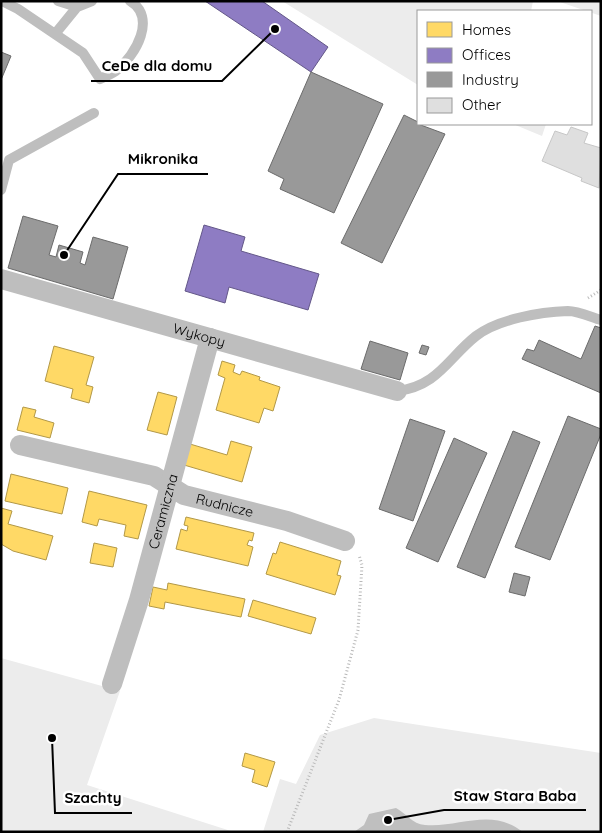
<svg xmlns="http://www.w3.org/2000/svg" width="602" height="833" viewBox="0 0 602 833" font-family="Quicksand,sans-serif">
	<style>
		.green { fill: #ececec }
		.water { fill: #bfbfbf }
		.homes { fill: #ffd966; stroke: #b29847 }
		.offices { fill: #8e7cc3; stroke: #635788 }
		.industry { fill: #999; stroke: #6b6b6b }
		.building { fill: #dfdfdf; stroke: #c7c7c7 }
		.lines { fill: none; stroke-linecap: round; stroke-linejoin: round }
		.path { stroke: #b9b9b9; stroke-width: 3; stroke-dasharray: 1 2.5; stroke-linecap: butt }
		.lane { stroke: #bebebe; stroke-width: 10 }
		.street { stroke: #bebebe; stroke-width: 20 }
		.labels { text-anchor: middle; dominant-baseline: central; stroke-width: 5; stroke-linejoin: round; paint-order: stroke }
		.street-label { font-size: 14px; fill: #000; stroke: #fff }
		.leader { fill: none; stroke: #000; stroke-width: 2 }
		.callout-dot { fill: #000; stroke: #fff; stroke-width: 2 }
		.callout-label { font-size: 15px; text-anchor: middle; font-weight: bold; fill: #000; stroke: #fff; stroke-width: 5; stroke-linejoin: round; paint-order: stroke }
	</style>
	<rect width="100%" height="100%" fill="#fff"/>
	<!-- green -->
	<path class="green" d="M282 1H533L531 11H418V85Z
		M557 1H601V16Z
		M513 124H546L542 136Z
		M1 658 120 691 87 785 234 832H1Z
		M374 718 601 753V832H263L280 779 296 784 320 735Z"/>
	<!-- water -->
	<path class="water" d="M396 808C406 813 412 824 425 825 459 828 491 807 523 832H354L364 825 369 814Z"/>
	<!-- homes -->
	<path class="homes" d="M54 346 94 357 86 385 93 387 89 403 71 398 73 389 45 381Z
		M222 361 235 365 233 372 240 375 242 371 260 377 259 380 280 387 273 411 264 408 259 423 216 410 225 378 218 375Z
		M158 392 177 397 167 435 147 430Z
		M23 407 36 410 34 417 54 423 50 438 17 430Z
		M231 441 252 447 242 482 184 465 190 444 227 455Z
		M11 474 68 488 62 514 5 501Z
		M89 491 147 505 138 539 124 536 126 525 99 519 97 526 82 522Z
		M1 508 12 511 8 524 53 536 46 560 13 551 1 544Z
		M186 517 254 533 252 541 249 540 247 545 253 547 248 566 176 549 181 529 187 531 188 526 184 525Z
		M280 542 341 561 337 575 341 576 335 595 266 574 273 553 276 554Z
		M94 543 117 548 113 567 90 563Z
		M168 583 245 599 241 617 165 602 164 609 149 606 153 587 167 590Z
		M253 600 316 618 311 634 248 616Z
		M245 753 275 762 267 787 252 782 255 770 242 766Z"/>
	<!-- offices -->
	<path class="offices" d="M205 1H262L328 47 311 72Z
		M204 225 245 237 241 251 319 274 308 310 229 287 225 303 185 291Z"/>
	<!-- industry -->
	<path class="industry" d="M1 52 11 56 1 80Z
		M311 72 383 104 334 213 280 189 284 179 268 171Z
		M404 115 418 122V124L445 134 382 263 341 243Z
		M23 216 58 226 49 255 56 257 59 245 83 252 80 263 85 265 93 237 128 247 113 299 8 268Z
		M595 326 601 328V393L522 359 527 349 534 351 539 340 581 359Z
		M370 341 408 353 400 380 361 369Z
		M422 345 429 347 426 355 419 353Z
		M568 416 601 429V434L550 560 515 547Z
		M410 419 445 431 413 521 379 509Z
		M513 431 540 442 485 578 457 567Z
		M454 438 487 453 438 562 406 548Z
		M514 573 530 577 525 596 509 592Z"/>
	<!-- building -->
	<path class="building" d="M571 127 588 133 584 143 601 148 599 188 581 181 582 178 542 161 555 131 567 135Z"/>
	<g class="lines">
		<!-- path -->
		<path class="path" d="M588 298 601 290
			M287 832 339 700 358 630 362 565 359 555"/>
		<!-- lane -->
		<path class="lane" d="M2 1 18 9 83 53 100 79C106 76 113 74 117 70 136 55 157 17 130 1
			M58 1 77 7
			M55 34 77 7 92 1
			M1 190 9 160 94 113
			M397 391C438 386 448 358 476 336 498 319 540 312 568 311 578 311 591 317 601 320"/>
		<!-- street -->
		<g class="street">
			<path id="s1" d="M1 279 397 391"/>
			<path id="s2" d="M20 445 154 476 184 495 287 521 345 541"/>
			<path id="s3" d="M112 684 139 600 210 338"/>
		</g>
	</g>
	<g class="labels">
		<!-- street labels -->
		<g class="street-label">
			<text stroke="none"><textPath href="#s1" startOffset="206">Wykopy</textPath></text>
			<text stroke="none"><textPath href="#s2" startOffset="215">Rudnicze</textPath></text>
			<text stroke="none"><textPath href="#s3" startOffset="180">Ceramiczna</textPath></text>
		</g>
	</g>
	<!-- callouts -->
	<path class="leader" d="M275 29L222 81H91M64 255L118 174H208M388 820L444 810H586M52 738L55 813H132"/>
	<g class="callout-dot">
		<circle cx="275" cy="29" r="5"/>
		<circle cx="64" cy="255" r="5"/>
		<circle cx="388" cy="820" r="5"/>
		<circle cx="52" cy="738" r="5"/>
	</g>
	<g class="callout-label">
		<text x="157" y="71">CeDe dla domu</text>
		<text x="163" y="164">Mikronika</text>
		<text x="515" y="801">Staw Stara Baba</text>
		<text x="93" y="803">Szachty</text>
	</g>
	<!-- border -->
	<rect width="602" height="833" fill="none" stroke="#000000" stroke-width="5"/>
	<!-- legend -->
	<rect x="417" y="10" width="175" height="115" fill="#ffffff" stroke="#999999"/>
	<rect x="427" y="22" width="25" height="15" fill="#ffd966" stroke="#999999"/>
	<text x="462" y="35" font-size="15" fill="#000000">Homes</text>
	<rect x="427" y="48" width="25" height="15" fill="#8e7cc3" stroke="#999999"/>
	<text x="462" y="60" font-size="15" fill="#000000">Offices</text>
	<rect x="427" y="72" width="25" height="15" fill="#999999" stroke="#999999"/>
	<text x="462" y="85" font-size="15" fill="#000000">Industry</text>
	<rect x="427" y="98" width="25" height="15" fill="#dfdfdf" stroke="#999999"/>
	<text x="462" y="110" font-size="15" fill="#000000">Other</text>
</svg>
